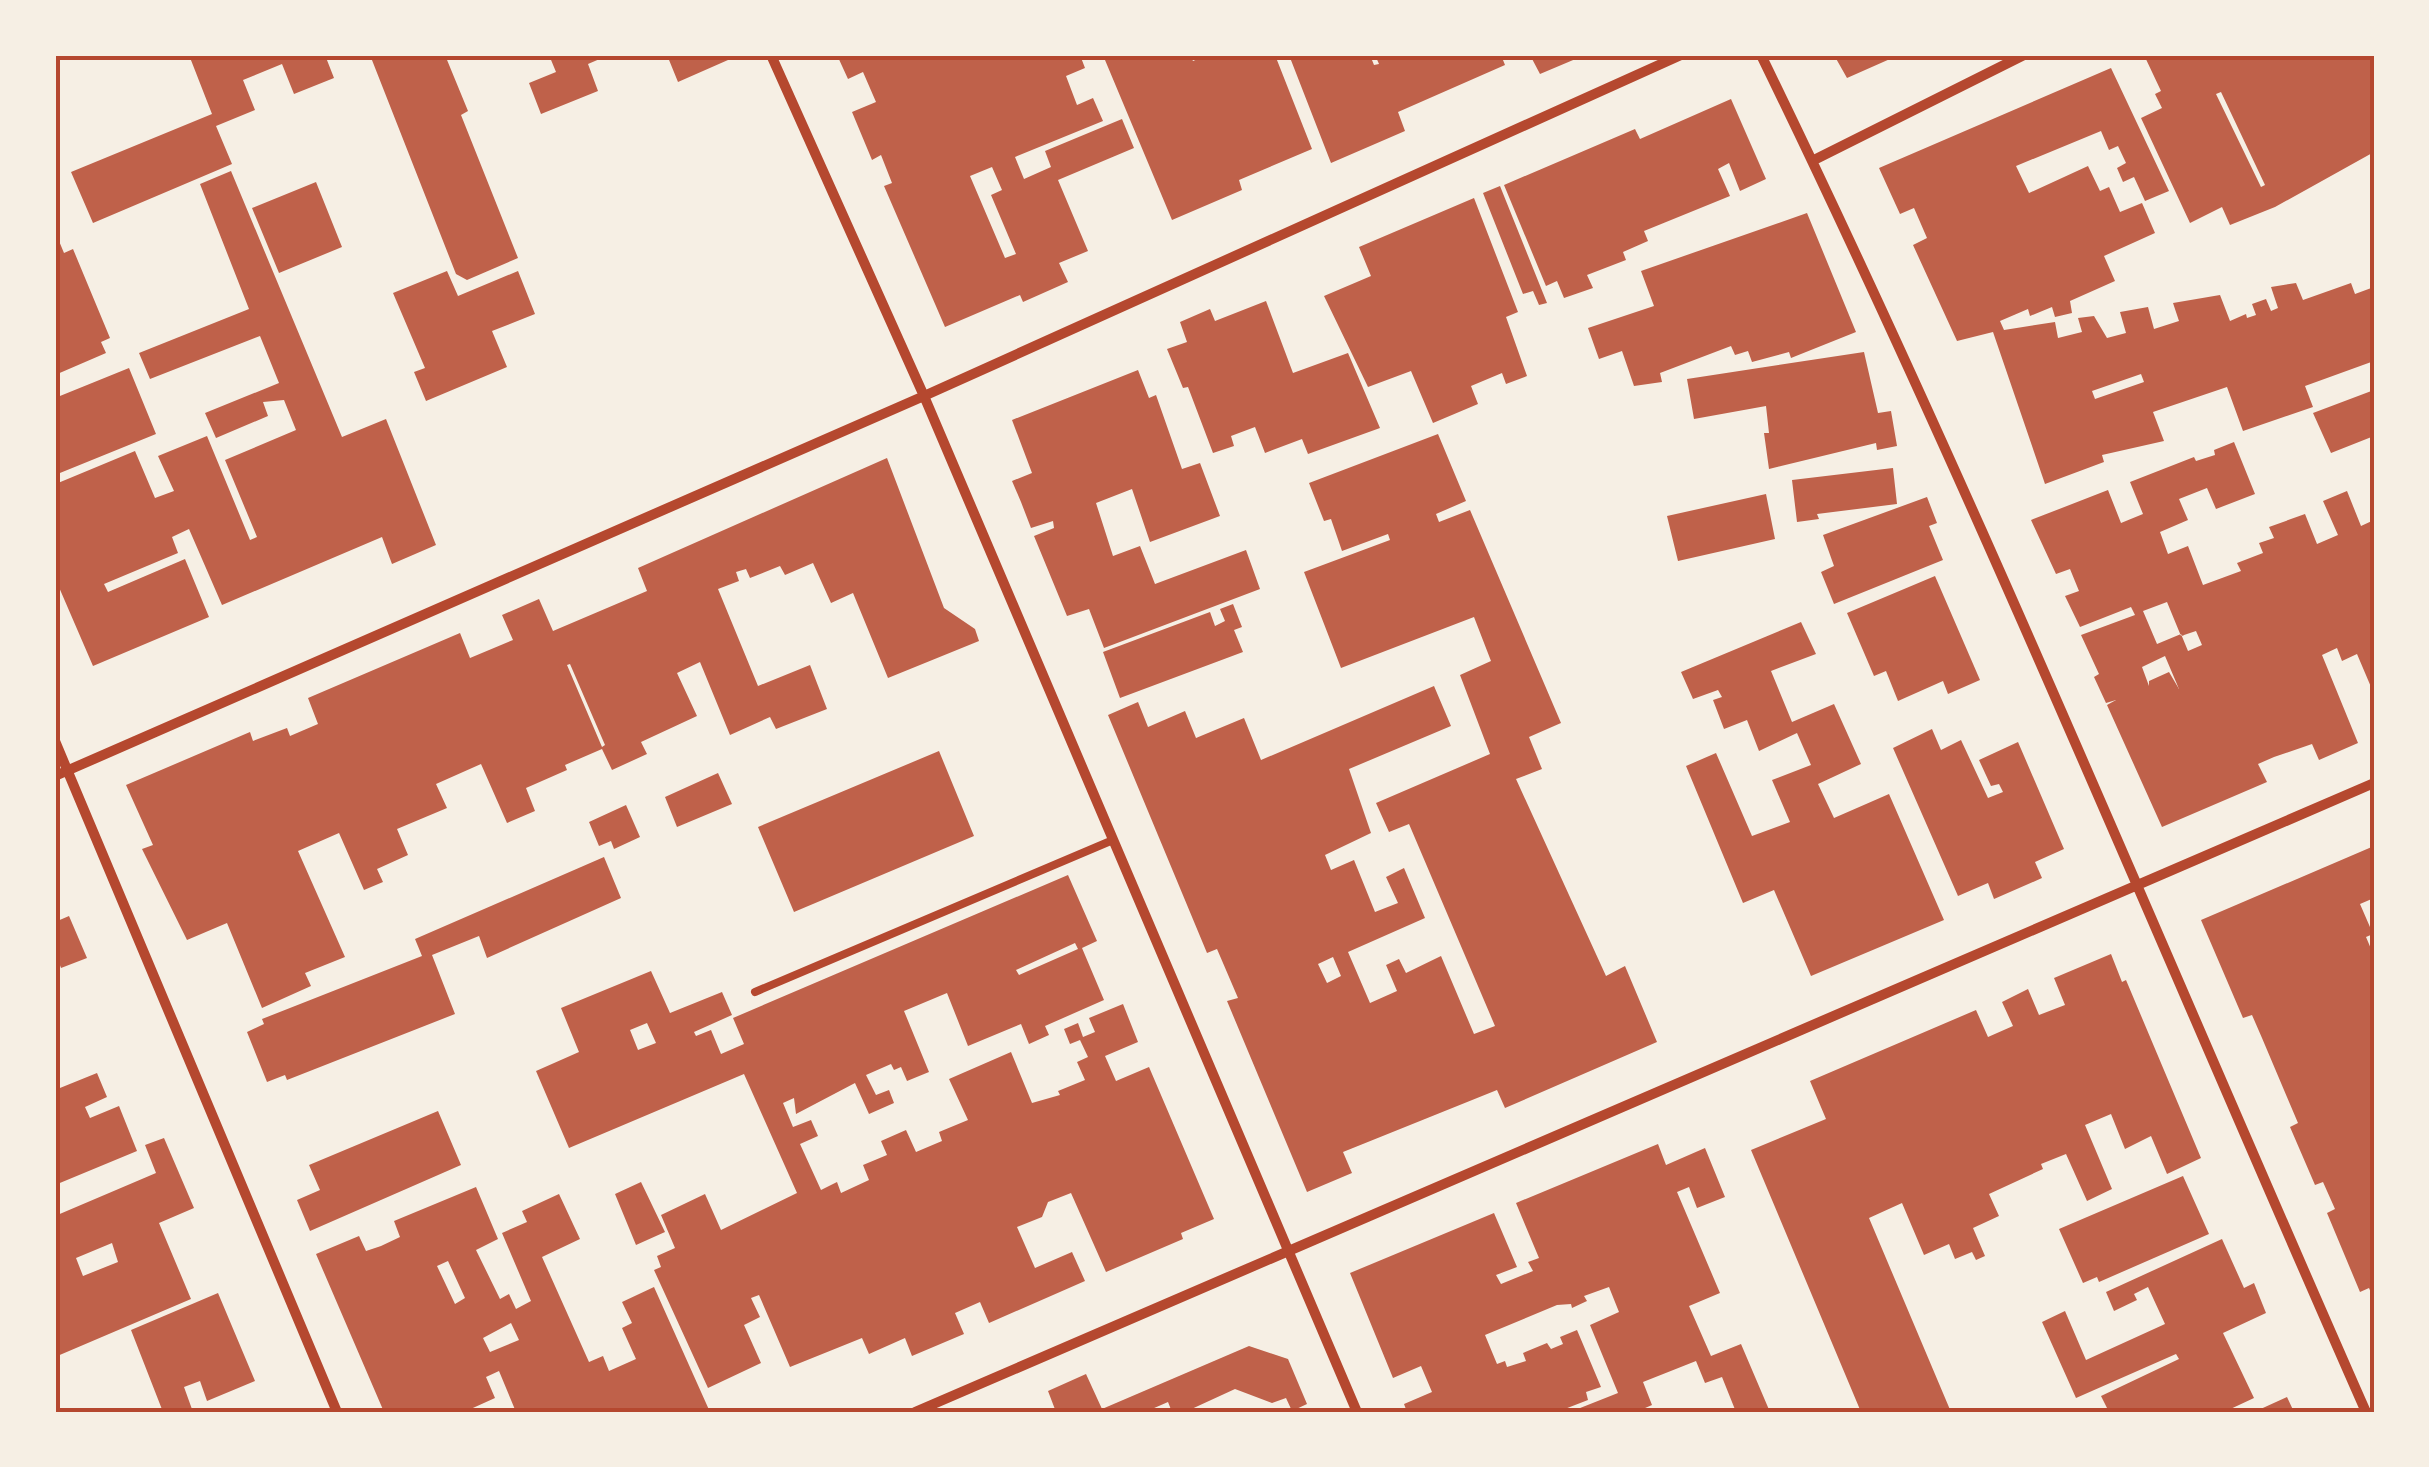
<svg xmlns="http://www.w3.org/2000/svg" width="2429" height="1467" viewBox="0 0 2429 1467" font-family="'Varela Round',sans-serif">
	<style>
		.building { fill: #bf614a; fill-rule: evenodd }
		.lines { fill: none; stroke-linecap: round; stroke-linejoin: round }
		.service { stroke: #b5482f; stroke-width: 8 }
		.minor { stroke: #b5482f; stroke-width: 10 }
		.neatline { fill: none; stroke: #b5482f; stroke-width: 4 }
	</style>
	<rect width="100%" height="100%" fill="#f6efe4"/>
	<!-- building -->
	<path class="building" d="M189 55H325L334 78 294 94 282 64 243 80 255 110 216 126 232 164 93 223 71 172 212 114Z
		M370 55H445L468 111 461 115 518 258 467 280 456 274Z
		M549 55H609L588 64 598 91 541 114 529 83 556 72Z
		M667 55H726L728 60 678 82Z
		M837 55H1041L1043 60 1080 55 1085 68 1066 76 1077 105 1093 98 1103 121 1015 157 1024 179 1051 167 1045 151 1122 119 1134 148 1058 180 1088 251 1059 263 1068 282 1023 302 1020 295 945 327 884 186 892 183 881 155 872 160 852 112 876 102 863 72 848 79ZM992 167 1002 190 991 195 1016 254 1005 258 970 176Z
		M1116 55H1190L1193 61 1207 55H1275L1312 149 1239 180 1242 190 1172 220 1105 60Z
		M1289 55H1370L1374 65 1379 64 1375 55H1501L1505 65 1398 112 1405 131 1331 163Z
		M1530 55H1585L1540 74Z
		M1834 55H1899L1847 78Z
		M2144 55H2374V152L2275 207 2230 225 2222 207 2190 223 2141 118 2162 108 2155 94 2161 91ZM2221 92 2265 185 2261 187 2216 94Z
		M2111 68 2169 191 2145 201 2134 177 2123 182 2117 168 2126 163 2118 146 2109 150 2101 131 2016 166 2029 193 2088 166 2100 191 2109 187 2120 212 2142 203 2155 233 2104 256 2115 281 2070 301 2072 313 2055 317 2052 307 2030 316 2028 309 2000 321 2004 330 2055 322 2058 338 2082 332 2078 318 2094 316 2107 338 2126 333 2120 312 2148 307 2154 329 2179 321 2173 303 2220 295 2230 321 2246 314 2247 318 2256 315 2252 304 2266 299 2271 311 2278 308 2271 287 2296 283 2303 300 2351 283 2355 294 2374 287V361L2305 386 2313 407 2243 431 2227 387 2153 412 2164 441 2102 455 2104 462 2045 484 1993 332 1957 341 1913 245 1927 238 1914 208 1900 214 1879 168ZM2141 374 2144 382 2095 399 2092 391Z
		M1731 99 1766 179 1740 191 1729 163 1718 169 1730 196 1644 231 1648 241 1623 252 1626 260 1587 275 1593 288 1564 298 1557 281 1546 286 1504 185 1635 129 1640 139Z
		M231 171 342 437 386 419 436 545 392 564 382 537 222 605 189 529 172 537 178 553 104 584 108 592 185 559 209 617 93 666 55 578V398L129 368 156 434 55 475 58 483 135 451 155 498 174 491 158 456 207 436 250 540 257 537 225 460 296 430 284 400 263 402 268 416 216 438 205 413 279 383 260 336 150 379 139 353 249 309 200 184Z
		M316 182 342 247 279 273 252 208Z
		M1500 186 1547 303 1539 305 1533 291 1523 294 1483 193Z
		M1474 198 1518 312 1506 317 1527 376 1506 384 1502 373 1471 386 1478 404 1433 423 1411 371 1368 387 1324 296 1371 276 1359 247Z
		M1807 213 1856 332 1791 358 1789 352 1752 362 1748 351 1735 355 1731 346 1660 373 1662 382 1634 386 1622 351 1599 359 1588 328 1654 306 1641 271Z
		M59 241 64 253 73 249 110 338 101 342 106 353 55 375V243Z
		M447 271 458 296 518 271 535 314 492 331 507 367 426 401 414 372 425 368 393 293Z
		M1266 301 1293 373 1348 353 1380 428 1308 454 1302 439 1265 453 1255 427 1231 436 1234 446 1213 453 1188 387 1183 388 1167 349 1187 342 1180 322 1210 309 1215 321Z
		M1864 352 1878 413 1891 411 1897 446 1877 450 1876 443 1769 469 1764 433H1769L1766 406 1694 419 1687 379Z
		M1138 370 1149 398 1156 395 1182 469 1200 463 1220 516 1150 542 1132 489 1096 503 1113 556 1140 546 1155 584 1246 550 1260 589 1104 648 1089 609 1067 616 1034 536 1054 528 1053 521 1031 528 1021 502 1012 481 1032 473 1012 420Z
		M2374 390V436L2331 453 2313 413Z
		M1438 434 1466 501 1436 514 1439 522 1470 510 1561 723 1529 737 1542 769 1516 779 1606 976 1625 966 1657 1042 1505 1108 1497 1090 1343 1152 1352 1173 1307 1192 1227 1001 1238 998 1217 949 1207 953 1108 715 1138 702 1148 727 1185 711 1196 738 1244 718 1261 760 1434 686 1451 726 1349 769 1371 833 1325 855 1331 870 1354 860 1375 912 1398 903 1386 877 1404 868 1425 918 1348 952 1370 1003 1397 991 1386 965 1399 959 1406 973 1441 956 1474 1034 1495 1026 1409 824 1389 832 1376 803 1490 754 1460 675 1491 661 1474 617 1341 668 1304 572 1390 540 1388 534 1342 551 1331 519 1324 521 1309 483ZM1333 957 1341 976 1327 983 1318 964Z
		M2234 442 2255 494 2216 509 2207 488 2179 499 2188 520 2160 532 2168 554 2188 546 2203 585 2241 571 2237 563 2263 553 2259 543 2274 538 2269 527 2305 514 2317 544 2338 535 2323 501 2347 491 2361 526 2374 520V694L2357 654 2342 661 2337 648 2322 655 2358 743 2319 760 2312 744 2274 757 2258 764 2267 782 2162 827 2107 705 2116 700 2106 703 2094 677 2099 674 2081 635 2135 615 2131 607 2080 627 2065 596 2079 591 2070 569 2056 574 2031 520 2108 490 2121 523 2143 514 2130 482 2194 457 2196 461 2215 455 2214 450ZM2167 602 2181 636 2196 631 2202 645 2188 651 2181 634 2157 644 2143 611ZM2165 656 2179 689 2169 672 2149 681V686L2142 667Z
		M887 458 944 608 975 629 979 641 888 678 853 593 831 603 813 563 785 575 780 566 750 578 746 569 736 572 739 581 718 589 758 686 810 665 827 709 776 729 770 717 730 735 700 662 677 673 697 716 641 742 647 754 612 770 602 749 565 765 567 770 526 788 535 811 507 823 481 764 436 784 447 808 397 829 408 855 377 869 383 882 364 890 339 833 298 851 345 957 305 973 311 986 262 1008 227 923 187 940 142 849 153 845 126 785 250 732 253 741 287 728 290 736 318 724 308 698 460 633 470 658 513 640 502 615 539 599 553 631 647 591 638 568ZM570 664 605 745 602 747 567 665Z
		M1893 468 1897 504 1817 514 1819 519 1797 522 1792 480Z
		M1766 494 1775 539 1678 561 1667 516Z
		M1927 497 1937 523 1929 526 1943 560 1834 604 1821 572 1834 566 1823 535Z
		M1935 576 1980 680 1948 694 1943 681 1898 701 1886 671 1874 676 1847 613Z
		M1233 604 1242 627 1234 630 1243 652 1120 698 1103 652 1210 612 1215 626 1225 621 1220 609Z
		M1801 622 1816 654 1771 671 1792 722 1834 704 1861 764 1818 784 1834 818 1889 794 1944 920 1811 976 1774 890 1743 903 1686 766 1716 753 1752 836 1790 822 1772 780 1811 765 1797 733 1759 751 1747 720 1724 729 1713 700 1722 697 1718 690 1693 699 1681 672Z
		M1932 729 1941 750 1961 740 1988 798 2003 792 1999 784 1991 786 1979 760 2018 742 2064 849 2035 862 2042 878 1994 899 1988 883 1958 896 1893 748Z
		M939 751 974 836 794 912 758 827Z
		M718 773 732 804 677 827 665 797Z
		M626 805 640 837 614 849 611 841 599 846 589 822Z
		M2374 846V898L2360 904 2373 934 2366 937 2374 956V1300L2369 1288 2360 1292 2327 1213 2335 1209 2323 1182 2315 1185 2290 1127 2298 1123 2262 1038 2252 1015 2243 1018 2201 920Z
		M604 857 621 898 487 958 479 936 432 955 455 1014 287 1080 285 1075 267 1082 247 1032 264 1024 262 1019 422 956 415 939Z
		M1068 875 1097 941 1082 948 1104 1000 1045 1026 1049 1035 1029 1044 1021 1024 968 1046 947 993 904 1011 929 1072 907 1081 901 1067 894 1070 891 1064 866 1075 876 1095 889 1090 894 1103 869 1114 855 1083 796 1114 794 1098 783 1103 793 1127 811 1120 818 1136 800 1144 821 1190 837 1182 841 1193 869 1180 863 1165 887 1155 881 1141 906 1130 916 1152 942 1141 939 1132 968 1120 949 1079 1011 1052 1032 1103 1060 1095 1058 1091 1085 1080 1077 1062 1088 1057 1080 1040 1070 1044 1064 1029 1078 1023 1083 1037 1095 1032 1089 1018 1123 1004 1138 1042 1105 1056 1116 1081 1149 1067 1214 1219 1181 1233 1183 1239 1106 1272 1071 1193 1048 1202 1042 1217 1017 1227 1035 1268 1072 1252 1085 1281 989 1323 980 1302 955 1313 964 1334 912 1356 905 1338 869 1354 862 1338 790 1367 759 1295 751 1298 760 1317 744 1325 761 1363 708 1388 654 1270 661 1267 657 1256 675 1248 661 1215 705 1194 721 1230 797 1193 744 1074 569 1148 536 1071 579 1052 561 1008 651 971 670 1013 722 992 732 1015 694 1032 696 1036 711 1030 721 1054 744 1044 733 1018ZM1075 943 1078 949 1019 975 1016 970ZM647 1023 656 1043 638 1050 630 1030Z
		M69 916 87 958 61 968 55 952V922Z
		M2111 954 2122 982 2126 980 2201 1158 2167 1174 2151 1136 2125 1149 2111 1114 2085 1125 2112 1189 2087 1201 2066 1154 2041 1164 2043 1169 1989 1194 1999 1216 1973 1228 1985 1256 1976 1260 1972 1252 1955 1259 1949 1244 1924 1255 1902 1203 1869 1218 1951 1412H1861L1751 1150 1826 1119 1810 1081 1976 1010 1988 1037 2013 1026 2002 1002 2028 989 2039 1015 2065 1005 2054 978Z
		M97 1073 107 1097 85 1107 90 1118 119 1106 137 1151 55 1185V1090Z
		M438 1111 461 1165 310 1231 297 1200 320 1190 309 1165Z
		M164 1138 194 1208 159 1223 191 1299 55 1357V1216L156 1173 145 1145ZM112 1243 118 1262 83 1276 76 1258Z
		M1658 1144 1666 1165 1705 1148 1725 1197 1697 1208 1689 1187 1677 1192 1720 1293 1689 1306 1711 1356 1741 1344 1770 1412H1736L1722 1377 1705 1383 1696 1361 1643 1382 1652 1405 1636 1412H1570L1618 1393 1590 1325 1619 1312 1609 1287 1584 1296 1587 1301 1572 1308 1571 1304 1557 1305 1485 1335 1497 1364 1505 1361 1507 1367 1526 1361 1523 1353 1547 1343 1551 1349 1563 1344 1560 1337 1577 1330 1601 1387 1586 1392 1588 1400 1557 1412H1407L1404 1404 1432 1392 1421 1366 1393 1378 1350 1273 1494 1213 1517 1267 1496 1275 1501 1284 1533 1271 1528 1262 1539 1258 1516 1203Z
		M2183 1176 2209 1234 2099 1282 2097 1277 2083 1283 2059 1229Z
		M641 1182 665 1232 636 1245 615 1194Z
		M476 1187 498 1239 476 1250 500 1299 509 1294 516 1309 531 1301 502 1233 527 1222 522 1211 559 1194 580 1239 542 1257 589 1362 603 1356 609 1371 636 1359 622 1328 632 1323 622 1302 654 1287 710 1412H516L499 1371 486 1377 495 1398 464 1412H384L316 1254 359 1236 366 1251 381 1246 400 1237 394 1221ZM448 1261 465 1298 455 1304 437 1266ZM511 1323 519 1340 490 1352 483 1338Z
		M2222 1239 2244 1288 2254 1283 2266 1313 2223 1333 2254 1398 2224 1412H2109L2101 1396 2179 1359 2176 1354 2076 1398 2042 1322 2065 1311 2086 1360 2165 1324 2148 1287 2134 1294 2137 1300 2114 1311 2106 1292Z
		M218 1293 255 1381 207 1401 200 1381 184 1387 193 1412H163L131 1330Z
		M1249 1346 1288 1359 1307 1404 1292 1411 1286 1398 1272 1403 1235 1389 1185 1412H1172L1168 1402 1145 1412H1056L1048 1391 1086 1374 1102 1409Z
		M2287 1397 2294 1412H2254Z"/>
	<g class="lines">
		<!-- service -->
		<path class="service" d="M755 992 1113 840"/>
		<!-- minor -->
		<path class="minor" d="M771 55 924 396 1357 1412
			M1761 55C1978 500 2166 959 2366 1412
			M1812 161 2024 55
			M55 741 337 1412
			M55 776 924 396 1681 55
			M915 1412 2374 783"/>
	</g>
	<!-- border -->
	<rect width="2429" height="1467" fill="none" stroke="#f6efe4" stroke-width="115"/>
	<rect x="58" y="58" width="2314" height="1352" class="neatline"/>
</svg>
